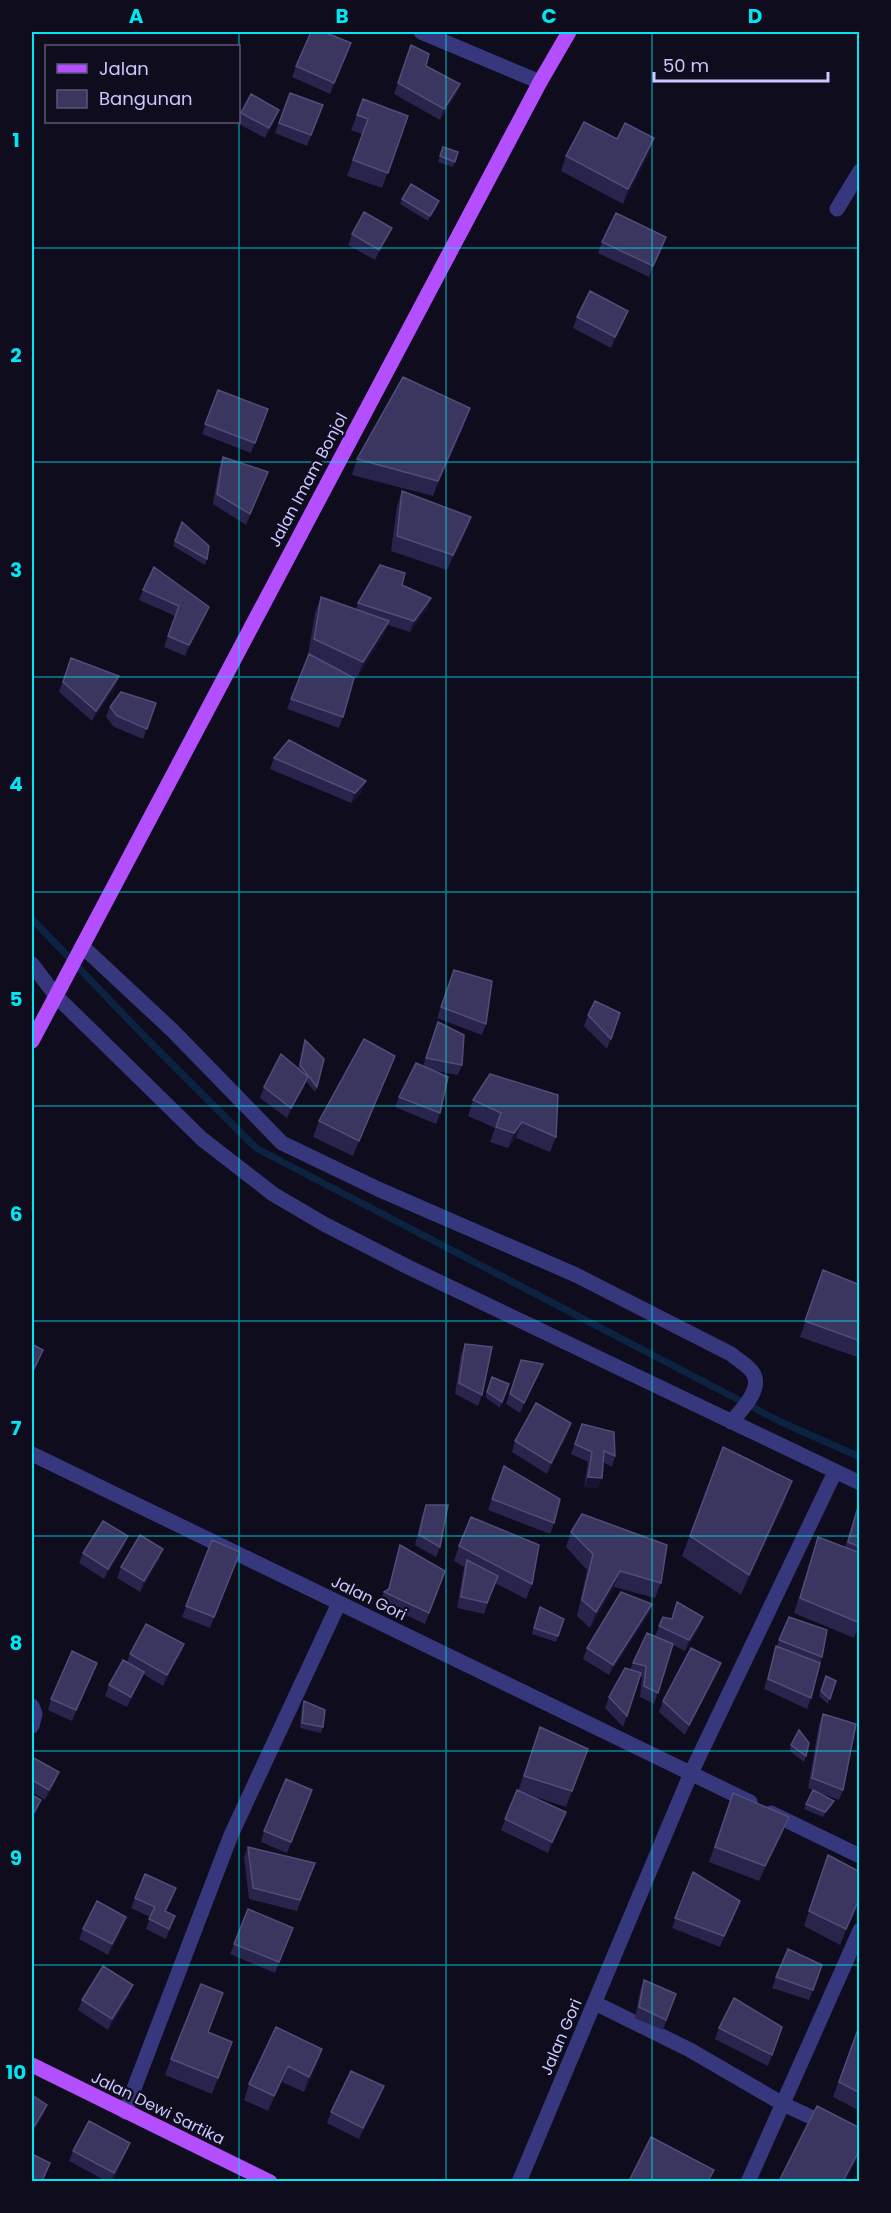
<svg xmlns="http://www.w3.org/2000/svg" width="891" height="2213" viewBox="0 0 891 2213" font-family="Poppins,sans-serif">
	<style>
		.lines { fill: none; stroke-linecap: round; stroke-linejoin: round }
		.stream { stroke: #0b2341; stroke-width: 7 }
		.minor { stroke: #36377d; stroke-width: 15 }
		.major { stroke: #b44fff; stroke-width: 15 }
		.wall { fill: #29244c }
		.shaded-wall { fill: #171331 }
		.building { fill: #3b365f; stroke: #514d78; stroke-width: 1.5 }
		.grid { fill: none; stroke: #00e7f3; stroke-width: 1.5; stroke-opacity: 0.55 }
		.labels { text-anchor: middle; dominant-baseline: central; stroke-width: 4.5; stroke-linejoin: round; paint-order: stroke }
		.street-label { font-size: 16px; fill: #cbc8ff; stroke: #0e0c1d }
		.neatline { fill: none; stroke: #00e7f3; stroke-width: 2 }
		.grid-label { font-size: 20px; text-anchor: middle; font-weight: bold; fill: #00e7f3 }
	</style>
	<rect width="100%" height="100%" fill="#0e0c1d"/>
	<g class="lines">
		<!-- stream -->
		<path class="stream" d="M32 919 145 1037 256 1148 781 1422 860 1457"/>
		<!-- minor -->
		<path class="minor" d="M421 32 540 82
			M837 209 860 171
			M83 947 172 1030 282 1143 378 1189 576 1275 731 1354C738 1360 749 1366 753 1373 763 1389 741 1411 731 1422
			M32 964 56 996 202 1139 273 1194 324 1224 408 1267 860 1483
			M32 1454 750 1802
			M32 1706 35 1714 32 1726
			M771 1813 860 1856
			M595 2003 690 2050 783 2104 860 2140
			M125 2112 231 1835 339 1603
			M519 2182 691 1773 835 1472
			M748 2182 860 1930"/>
		<!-- major -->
		<path class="major" d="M32 1041 540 82 569 32
			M32 2065 270 2182"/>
	</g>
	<!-- wall -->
	<path class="wall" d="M351 43 330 94 292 77 296 66Z
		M411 45 426 66 460 84 456 95 440 120 394 94Z
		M290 93 323 105 307 146 275 133Z
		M363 99 408 116 382 188 347 176 362 134 351 130Z
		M241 113 275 120 265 138 237 123Z
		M617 139 649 154 623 204 561 171 566 156Z
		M443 147 458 152 453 167 438 162Z
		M402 199 439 201 437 206 428 221 400 204Z
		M392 228 388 238 375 260 348 245 352 234Z
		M666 237 649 277 598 253 602 242Z
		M628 311 624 322 611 348 573 328 577 317Z
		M218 390 268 409 251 453 202 434Z
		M465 423 433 496 352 475 357 459Z
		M223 457 268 472 246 525 213 504 219 468Z
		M402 491 471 517 466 532 447 570 391 551 397 506Z
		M182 522 207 559 205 565 173 546Z
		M402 585 431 598 427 609 410 632 388 625 383 636 357 678 324 662 343 717 339 728 287 709 309 655H308L315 613 321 597 356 610 358 603Z
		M143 590 209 607 205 617 185 656 164 647 175 616 139 600Z
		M71 658 119 676 115 687 92 721 59 692Z
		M156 703 143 739 114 727 106 717 110 707Z
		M274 758 362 792 351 803 270 769Z
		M454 970 486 1024 482 1035 437 1018Z
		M620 1013 607 1049 584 1026 588 1015Z
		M438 1022 462 1065 458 1075 430 1070 440 1113 436 1124 395 1107 399 1097 423 1066Z
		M305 1040 317 1087 315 1092 306 1081 304 1087 287 1118 260 1098 264 1087 298 1069Z
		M395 1056 353 1156 313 1137 319 1121Z
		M473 1100 556 1137 550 1152 516 1138 508 1148 490 1142 495 1128 468 1116Z
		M823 1270 860 1285V1358L800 1337Z
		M465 1344 482 1395 478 1406 455 1394 461 1354Z
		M521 1360 539 1374 520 1413 506 1404Z
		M492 1377 509 1384 500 1408 485 1397Z
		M582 1424 615 1456 612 1467 603 1462 598 1488 584 1487 588 1462 571 1454Z
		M568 1434 547 1474 512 1452 515 1441Z
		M723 1447 785 1501 741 1595 682 1556Z
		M504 1466 554 1523 550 1534 488 1510Z
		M860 1498V1624L854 1638 794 1613 818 1537 845 1547Z
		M426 1505 440 1547 436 1557 415 1545 422 1515Z
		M571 1532 661 1583 655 1598 614 1587 590 1628 577 1616 587 1570 566 1547Z
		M212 1540 240 1552 210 1628 182 1617Z
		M400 1545 445 1571 425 1624 380 1603 384 1592 388 1590 397 1556Z
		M459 1546 532 1584 526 1599 495 1583 484 1614 457 1608 464 1567 454 1561Z
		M124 1547 104 1579 79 1563 83 1553Z
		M163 1549 159 1560 140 1592 117 1578 121 1567Z
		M677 1602 699 1628 685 1651 673 1645 654 1704 640 1697 642 1677H640L623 1727 605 1708 609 1697 630 1670 633 1663 655 1636 663 1617 672 1619Z
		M652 1604 648 1615 609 1675 583 1659 587 1648Z
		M538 1612 564 1619 556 1642 532 1634Z
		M779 1640 822 1657 811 1698 807 1709 764 1689 773 1657Z
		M130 1654 180 1655 163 1686 143 1674 140 1682 127 1707 105 1696 109 1685 127 1662Z
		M721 1663 717 1674 685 1735 659 1712 663 1701Z
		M93 1673 72 1721 48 1710 51 1699Z
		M826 1676 836 1681 828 1704 819 1696Z
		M304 1701 323 1727 321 1733 300 1728 302 1706Z
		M823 1714 843 1790 839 1800 814 1791 832 1806 823 1817 804 1809 813 1790 808 1788 819 1724Z
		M540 1727 588 1749 566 1807 520 1792 562 1823 548 1853 501 1830 517 1790 518 1791Z
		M791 1745 806 1756 804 1762 790 1751Z
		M32 1758 55 1783 45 1800 32 1792Z
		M312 1790 287 1853 261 1842 264 1831Z
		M727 1809 783 1832 759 1881 709 1862Z
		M248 1847 315 1863 297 1911 249 1899 244 1857Z
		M828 1855 860 1900 840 1945 804 1926Z
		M693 1872 740 1901 736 1912 720 1947 672 1928Z
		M135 1898 172 1899 166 1912 175 1916 166 1939 146 1929 150 1917 131 1908Z
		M248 1909 293 1928 275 1973 230 1954Z
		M123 1927 108 1955 79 1939 83 1929Z
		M822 1965 809 2000 772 1988 776 1977Z
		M644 1980 676 1994 663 2030 635 2018 640 1991Z
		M129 1996 108 2030 78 2010 82 2000Z
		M860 2023V2111L833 2097Z
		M782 2027 768 2066 715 2039 719 2028Z
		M208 2032 232 2042 212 2094 165 2075 171 2059Z
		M322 2049 317 2064 304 2092 282 2082 268 2111 244 2100 249 2084Z
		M380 2097 359 2139 327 2123 331 2112Z
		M130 2143 126 2154 112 2181H106L69 2161 73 2151Z"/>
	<!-- shaded-wall -->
	<path class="shaded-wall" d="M460 84 456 95 440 120 444 109Z
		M279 110 275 120 265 138 269 128Z
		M654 138 649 154 623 204 628 189Z
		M439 201 437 206 428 221 430 216Z
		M392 228 388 238 375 260 379 250Z
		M666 237 663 248 649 277 653 266Z
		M628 311 624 322 611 348 615 337Z
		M470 408 465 423 433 496 438 481Z
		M471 517 466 532 447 570 453 555Z
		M431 598 427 609 410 632 414 621Z
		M209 607 205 617 185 656 189 645Z
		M389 621 383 636 357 678 363 662Z
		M119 676 115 687 92 721 96 711Z
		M366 781 362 792 351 803 355 793Z
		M395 1056 389 1071 353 1156 359 1141Z
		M308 1077 304 1087 287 1118 291 1108Z
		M522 1122 516 1138 508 1148 514 1133Z
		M43 1350 39 1361 32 1376V1373Z
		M543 1364 539 1374 520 1413 524 1403Z
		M571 1423 568 1434 547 1474 551 1463Z
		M588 1477 602 1478 598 1488 584 1487Z
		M792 1481 785 1501 741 1595 749 1575Z
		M128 1536 124 1547 104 1579 108 1569Z
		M163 1549 159 1560 140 1592 144 1581Z
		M620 1571 614 1587 590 1628 596 1612Z
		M652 1604 648 1615 609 1675 613 1665Z
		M703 1617 699 1628 685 1651 689 1640Z
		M184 1644 180 1655 163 1686 167 1675Z
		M97 1663 93 1673 72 1721 76 1710Z
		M721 1663 717 1674 685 1735 689 1725Z
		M144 1672 140 1682 127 1707 131 1697Z
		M59 1772 55 1783 45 1800 49 1790Z
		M41 1800 37 1811 32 1820V1816Z
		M834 1801 832 1806 823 1817 825 1812Z
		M566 1812 562 1823 548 1853 552 1842Z
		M789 1817 783 1832 759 1881 765 1866Z
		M860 1897V1900L840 1945 846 1929Z
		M740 1901 736 1912 720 1947 724 1936Z
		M126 1917 123 1927 108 1955 112 1944Z
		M133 1985 129 1996 108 2030 112 2019Z
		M322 2049 317 2064 304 2092 309 2077Z
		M288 2066 282 2082 268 2111 274 2096Z
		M384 2086 380 2097 359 2139 363 2128Z
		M47 2105 43 2116 32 2135V2130Z
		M130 2143 126 2154 111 2181 114 2173Z
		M860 2149V2154L846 2181H843Z"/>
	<!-- building -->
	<path class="building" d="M311 32H324L351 43 334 83 296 66Z
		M411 45 429 54 426 66 460 84 444 109 398 83Z
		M290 93 323 105 311 135 279 123Z
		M251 94 279 110 269 128 241 113Z
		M363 99 408 116 388 173 353 160 368 119 357 115Z
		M584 122 617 139 625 123 654 138 628 189 566 156Z
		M443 147 458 152 455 162 440 156Z
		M411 184 439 201 430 216 402 199Z
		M364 212 392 228 379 250 352 234Z
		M616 213 666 237 653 266 602 242Z
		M590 291 628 311 615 337 577 317Z
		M403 377 470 408 438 481 357 459Z
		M218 390 268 409 255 443 205 424Z
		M223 457 268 472 250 514 217 494Z
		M402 491 471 517 453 555 397 536Z
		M182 522 209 546 207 559 175 541Z
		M380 565 405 573 402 585 431 598 414 621 358 603Z
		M154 567 209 607 189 645 168 636 179 606 143 590Z
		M321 597 389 621 363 662 314 639Z
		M309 654 354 678 343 717 291 699Z
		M71 658 119 676 96 711 63 682Z
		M121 692 156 703 147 729 117 716 110 707Z
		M289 740 366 781 355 793 274 758Z
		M454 970 492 981 486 1024 441 1007Z
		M595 1001 620 1013 611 1039 588 1015Z
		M438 1022 464 1035 462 1065 426 1058Z
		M364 1039 395 1056 359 1141 319 1121Z
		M305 1040 324 1059 317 1087 300 1065Z
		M281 1054 308 1077 291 1108 264 1087Z
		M416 1063 448 1077 440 1113 399 1097Z
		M490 1074 558 1095 556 1137 522 1122 514 1133 496 1127 501 1113 473 1100Z
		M823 1270 860 1285V1341L805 1321Z
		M32 1344 43 1350 32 1373Z
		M465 1344 492 1347 482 1395 459 1383Z
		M521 1360 543 1364 524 1403 510 1394Z
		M492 1377 509 1384 502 1402 487 1392Z
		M536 1403 571 1423 551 1463 515 1441Z
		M582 1424 614 1432 615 1456 604 1451 602 1478 588 1477 592 1452 575 1444Z
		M723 1447 792 1481 749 1575 690 1536Z
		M504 1466 560 1499 554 1523 492 1499Z
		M860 1500V1547L848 1542Z
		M426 1505H448L440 1547 419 1535Z
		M582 1514 667 1545 661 1583 620 1571 596 1612 582 1600 593 1554 571 1532Z
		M471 1517 539 1545 532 1584 459 1546Z
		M103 1521 128 1536 108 1569 83 1553Z
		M140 1535 163 1549 144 1581 121 1567Z
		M818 1537 860 1553V1623L800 1598Z
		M212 1540 240 1552 214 1617 186 1606Z
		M400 1545 445 1571 429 1613 384 1592 389 1589Z
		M467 1560 498 1576 487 1603 461 1597Z
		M621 1592 652 1604 613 1665 587 1648Z
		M677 1602 703 1617 689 1640 659 1626 663 1617 672 1619Z
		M540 1607 564 1619 558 1636 534 1628Z
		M789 1617 827 1630 822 1657 779 1640Z
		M146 1624 184 1644 167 1675 130 1654Z
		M647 1633 673 1644 658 1693 644 1686 646 1666 633 1663Z
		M776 1646 820 1663 811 1698 768 1679Z
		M691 1648 721 1663 689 1725 663 1701Z
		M72 1651 97 1663 76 1710 51 1699Z
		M123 1660 144 1672 131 1697 109 1685Z
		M625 1668 641 1673 627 1716 609 1697Z
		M826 1676 836 1681 830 1699 821 1691Z
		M304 1701 325 1710 323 1727 302 1723Z
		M823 1714 856 1724 843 1790 812 1778Z
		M540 1727 588 1749 572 1791 524 1776Z
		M799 1730 809 1743 806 1756 791 1745Z
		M32 1757 59 1772 49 1790 32 1780Z
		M286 1779 312 1790 291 1842 264 1831Z
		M517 1790 566 1812 552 1842 505 1819Z
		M813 1790 834 1801 825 1812 806 1804Z
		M733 1793 789 1817 765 1866 715 1847Z
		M32 1795 41 1800 32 1816Z
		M248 1847 315 1863 300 1900 253 1888Z
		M828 1855 860 1872V1897L846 1929 809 1911Z
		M693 1872 740 1901 724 1936 675 1918Z
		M145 1874 176 1888 165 1911 175 1916 169 1929 149 1919 155 1907 135 1898Z
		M97 1901 126 1917 112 1944 83 1929Z
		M248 1909 293 1928 279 1962 234 1944Z
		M788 1949 822 1965 813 1990 776 1977Z
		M103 1966 133 1985 112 2019 82 2000Z
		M644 1980 676 1994 666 2020 639 2007Z
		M201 1984 223 1993 208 2032 232 2042 218 2078 171 2059Z
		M734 1998 782 2027 772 2055 719 2028Z
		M860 2024V2093L839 2082Z
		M276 2027 322 2049 309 2077 288 2066 274 2096 249 2084Z
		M351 2071 384 2086 363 2128 331 2112Z
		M32 2095 47 2105 32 2130Z
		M817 2106 860 2128V2149L843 2181H779Z
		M89 2121 130 2143 114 2173 73 2151Z
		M651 2137 714 2170 708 2181H629Z
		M32 2154 50 2163 42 2181H32Z"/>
	<!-- grid -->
	<path class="grid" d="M239 32V2182M446 32V2182M652 32V2182M32 248H860M32 462H860M32 677H860M32 892H860M32 1106H860M32 1321H860M32 1536H860M32 1751H860M32 1965H860"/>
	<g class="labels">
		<!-- street labels -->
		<g class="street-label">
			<text transform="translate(308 480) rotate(-62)">Jalan Imam Bonjol</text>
			<text transform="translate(369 1598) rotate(26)">Jalan Gori</text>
			<text transform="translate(561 2037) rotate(-67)">Jalan Gori</text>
			<text transform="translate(158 2108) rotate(26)">Jalan Dewi Sartika</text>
		</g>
	</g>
	<!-- border -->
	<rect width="891" height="2213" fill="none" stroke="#0e0c1d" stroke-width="66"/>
	<!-- legend -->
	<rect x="45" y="45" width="195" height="78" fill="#0e0c1d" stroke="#5a5777" stroke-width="1.5"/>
	<rect x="57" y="64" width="30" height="9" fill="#b44fff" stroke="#5a5777" stroke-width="1.5"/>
	<text x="99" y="75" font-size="18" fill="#cbc8ff">Jalan</text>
	<rect x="57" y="90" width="30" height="18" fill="#3b365f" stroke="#5a5777" stroke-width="1.5"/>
	<text x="99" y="105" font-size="18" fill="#cbc8ff">Bangunan</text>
	<!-- scale -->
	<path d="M654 72v9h174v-9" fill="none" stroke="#cbc8ff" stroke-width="3"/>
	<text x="663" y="72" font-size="18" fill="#cbc8ff" stroke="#0e0c1d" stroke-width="4.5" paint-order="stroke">50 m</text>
	<rect x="33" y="33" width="825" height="2147" class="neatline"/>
	<g class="grid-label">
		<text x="136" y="23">A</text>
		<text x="342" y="23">B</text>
		<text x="549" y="23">C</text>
		<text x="755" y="23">D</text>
		<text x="16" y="147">1</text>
		<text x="16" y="362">2</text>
		<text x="16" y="577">3</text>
		<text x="16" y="791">4</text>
		<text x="16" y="1006">5</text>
		<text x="16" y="1221">6</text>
		<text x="16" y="1435">7</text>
		<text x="16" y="1650">8</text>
		<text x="16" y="1865">9</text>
		<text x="16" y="2079">10</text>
	</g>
</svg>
